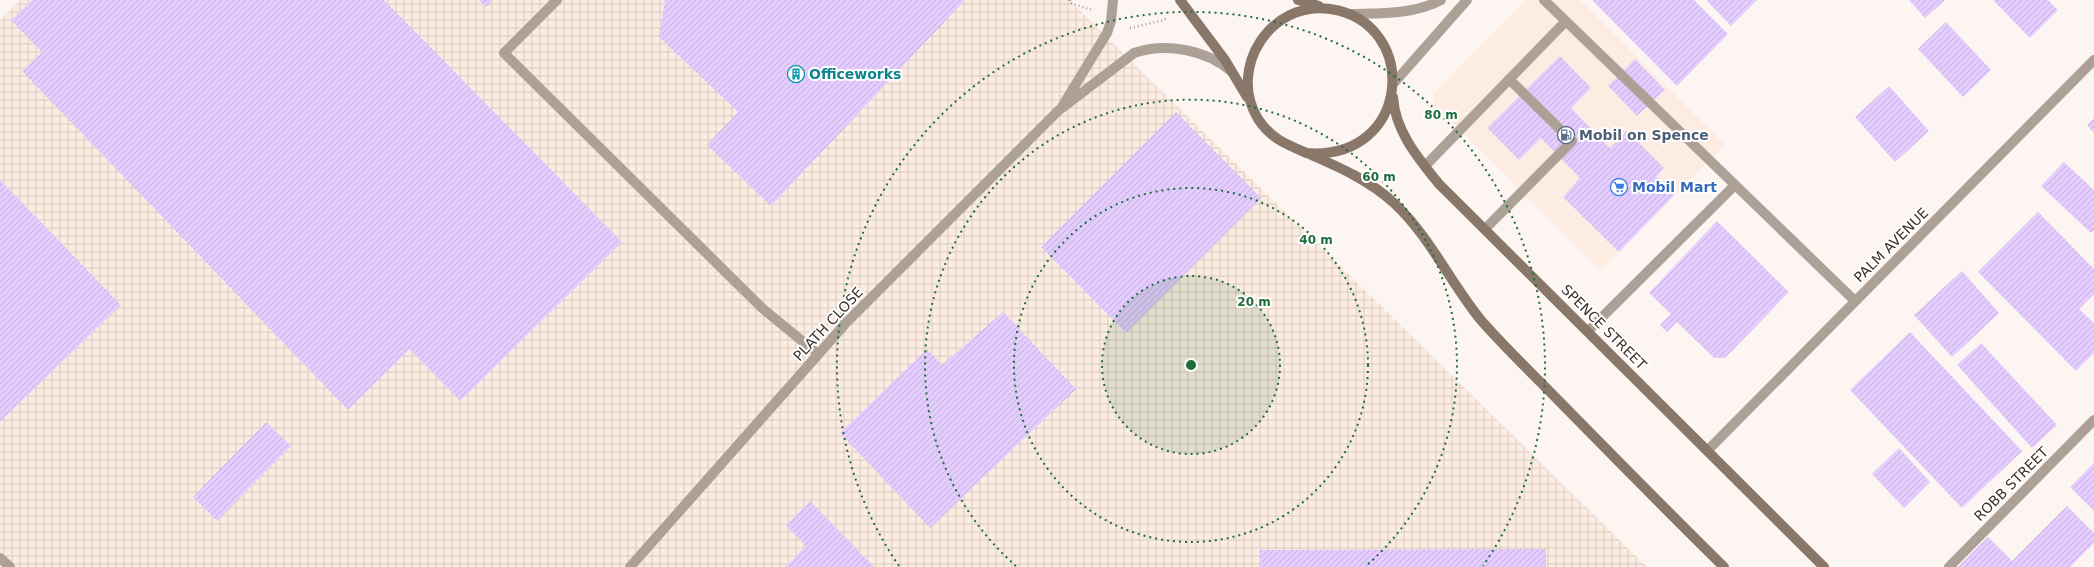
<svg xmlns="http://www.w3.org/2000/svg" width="2094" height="567" viewBox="0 0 2094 567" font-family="'DejaVu Sans',sans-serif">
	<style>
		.built { fill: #fcece1 }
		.industrial { fill: url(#industrial-grid) }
		.building { fill: url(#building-hatch) }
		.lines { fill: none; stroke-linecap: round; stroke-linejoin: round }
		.path { stroke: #a89f99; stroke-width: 2.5; stroke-dasharray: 1 3; stroke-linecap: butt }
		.lane { stroke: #ada197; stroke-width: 10 }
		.street { stroke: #ada197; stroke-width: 10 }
		.secondary { stroke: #897869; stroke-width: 10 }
		.ring { fill: none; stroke: #1e6d3d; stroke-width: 2; stroke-dasharray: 2 4 }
		.labels { text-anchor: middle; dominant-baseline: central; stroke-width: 4; stroke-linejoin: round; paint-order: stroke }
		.culture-label { font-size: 14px; font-weight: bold; fill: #0d838f; stroke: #fff; text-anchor: start }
		.service-label { font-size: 14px; font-weight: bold; fill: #4e5e75; stroke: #fff; text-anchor: start }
		.shop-label { font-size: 14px; font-weight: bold; fill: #366cbe; stroke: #fff; text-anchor: start }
		.street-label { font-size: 14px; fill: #3d3129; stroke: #fff }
		.centre { fill: #1e6d3d; stroke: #fff; stroke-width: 2 }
		.ring-label { font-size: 12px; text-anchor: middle; font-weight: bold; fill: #1e6d3d; stroke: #fff; stroke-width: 4; stroke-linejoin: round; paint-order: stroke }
	</style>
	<defs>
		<pattern id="industrial-grid" width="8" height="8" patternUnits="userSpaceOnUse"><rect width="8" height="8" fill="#fcece1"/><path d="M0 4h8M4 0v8" fill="none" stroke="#d9cbc1"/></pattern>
		<pattern id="building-hatch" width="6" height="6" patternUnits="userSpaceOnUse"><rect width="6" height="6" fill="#e4ccff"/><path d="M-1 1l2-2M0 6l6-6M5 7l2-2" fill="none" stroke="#c4b0db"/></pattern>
	</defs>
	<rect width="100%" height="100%" fill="#fcf5f1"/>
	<!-- built -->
	<path class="built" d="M1526 0H1580L1725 145 1600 271 1434 104V93Z"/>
	<!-- industrial -->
	<path class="industrial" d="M20 0H1069L1647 567H0V20Z"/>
	<!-- building -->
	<path class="building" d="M32 0H384L622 242 460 401 410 349 348 410 22 71 42 52 11 20Z
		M479 0H492L486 7Z
		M665 0H965L771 206 707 145 738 112 659 37Z
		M1592 0H1694L1728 34 1677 86Z
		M1706 0H1757L1731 26Z
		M1909 0H1945L1925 18Z
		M1993 0H2048L2058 10 2030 38Z
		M1946 22 1991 70 1963 97 1918 49Z
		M1560 56 1591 88 1571 108 1610 148 1627 131 1664 168 1656 177 1674 195 1619 252 1563 197 1580 178 1541 138 1519 160 1487 128Z
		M1635 59 1665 90 1637 116 1608 86Z
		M1889 86 1929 131 1895 162 1855 117Z
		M1176 112 1261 198 1126 333 1041 247Z
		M2094 118V133L2087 125Z
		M2064 162 2094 190V230L2091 233 2041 186Z
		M0 180 121 305 0 422Z
		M2038 212 2094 269V294L2079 309 2094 323V353L2076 371 1978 272Z
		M1717 221 1789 292 1725 358H1714L1677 322 1667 332 1660 325 1671 314 1649 293Z
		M1962 271 1999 313 1952 357 1914 315Z
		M1003 312 1076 389 930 528 840 433 927 349 942 365Z
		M1910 332 2022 451 1962 508 1850 390Z
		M1981 343 2057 425 2032 448 1957 365Z
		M266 422 291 446 217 521 193 497Z
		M1899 448 1930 482 1904 508 1872 474Z
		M2094 463V511L2070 487Z
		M810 501 874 567H785L806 546 786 525Z
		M2067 506 2094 533V543L2070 567H1958L1988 537 2012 561Z
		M1546 549V567H1260V550Z"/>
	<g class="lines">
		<!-- path -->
		<path class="path" d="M1070 0V3L1092 10
			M1130 28 1164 20 1167 17"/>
		<!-- lane -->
		<path class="lane" d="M557 0 504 53 762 308 818 354
			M1544 0 1855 301
			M1425 166 1566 21
			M1485 229 1572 141 1509 79
			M1588 331 1735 185"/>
		<!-- street -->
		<path class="street" d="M1349 14C1380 13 1412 15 1441 0
			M1393 84 1467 0
			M1063 105 1107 33 1111 21 1113 0
			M1708 450 2094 60
			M0 558 10 567
			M630 567 846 323 1058 111 1134 53C1166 42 1207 50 1232 72
			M1949 567 2094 420"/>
		<!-- secondary -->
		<path class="secondary" d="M1180 0 1225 60 1247 97
			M1298 0 1319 6
			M1393 97C1395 131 1418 158 1439 184L1824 567
			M1306 153C1412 162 1421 22 1330 9 1271 0 1227 68 1258 119 1272 140 1288 145 1309 154 1339 167 1371 181 1395 204 1430 237 1450 282 1480 319 1505 348 1534 375 1560 402 1615 458 1669 513 1724 567"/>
	</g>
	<!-- distance rings -->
	<circle cx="1191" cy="365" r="89" fill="#1e6d3d" fill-opacity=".12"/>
	<g class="ring">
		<circle cx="1191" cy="365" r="89"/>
		<circle cx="1191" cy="365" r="177"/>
		<path d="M1016 566A266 266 0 1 1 1366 566"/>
		<path d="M899 566A354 354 0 1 1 1483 566"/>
	</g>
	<!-- icons -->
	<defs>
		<g id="building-ring" transform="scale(0.9)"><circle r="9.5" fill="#fff" stroke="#0f9aa8" stroke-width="1.5"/><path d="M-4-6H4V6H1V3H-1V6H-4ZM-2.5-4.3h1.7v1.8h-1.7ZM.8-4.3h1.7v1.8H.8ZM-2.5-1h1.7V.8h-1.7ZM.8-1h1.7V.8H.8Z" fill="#0f9aa8"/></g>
		<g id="fuel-ring" transform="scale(0.9)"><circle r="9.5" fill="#fff" stroke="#5c6f8a" stroke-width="1.5"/><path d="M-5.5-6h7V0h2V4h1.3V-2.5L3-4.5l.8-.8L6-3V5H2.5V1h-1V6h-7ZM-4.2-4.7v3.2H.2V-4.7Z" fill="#5c6f8a"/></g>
		<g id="supermarket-ring" transform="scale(0.9)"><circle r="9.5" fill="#fff" stroke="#3f7fe0" stroke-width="1.5"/><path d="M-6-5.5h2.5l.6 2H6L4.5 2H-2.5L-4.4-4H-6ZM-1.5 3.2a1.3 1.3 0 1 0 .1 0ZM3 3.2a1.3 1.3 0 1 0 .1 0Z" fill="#3f7fe0"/></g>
	</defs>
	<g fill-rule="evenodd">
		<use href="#building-ring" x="796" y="74"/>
		<use href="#fuel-ring" x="1566" y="135"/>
		<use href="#supermarket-ring" x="1619" y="187"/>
	</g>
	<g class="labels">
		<!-- culture labels -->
		<g class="culture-label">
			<text x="809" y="74">Officeworks</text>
		</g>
		<!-- service labels -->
		<g class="service-label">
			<text x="1579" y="135">Mobil on Spence</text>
		</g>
		<!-- shop labels -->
		<g class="shop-label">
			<text x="1632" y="187">Mobil Mart</text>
		</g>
		<!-- street labels -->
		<g class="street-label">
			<text transform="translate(1891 245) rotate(-45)">PALM AVENUE</text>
			<text transform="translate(828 324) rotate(-47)">PLATH CLOSE</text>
			<text transform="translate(1604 327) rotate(45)">SPENCE STREET</text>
			<text transform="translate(2011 484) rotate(-45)">ROBB STREET</text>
		</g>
	</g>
	<circle cx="1191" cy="365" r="6" class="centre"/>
	<g class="ring-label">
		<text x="1441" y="119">80 m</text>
		<text x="1379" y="181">60 m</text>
		<text x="1316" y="244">40 m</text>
		<text x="1254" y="306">20 m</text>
	</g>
</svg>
